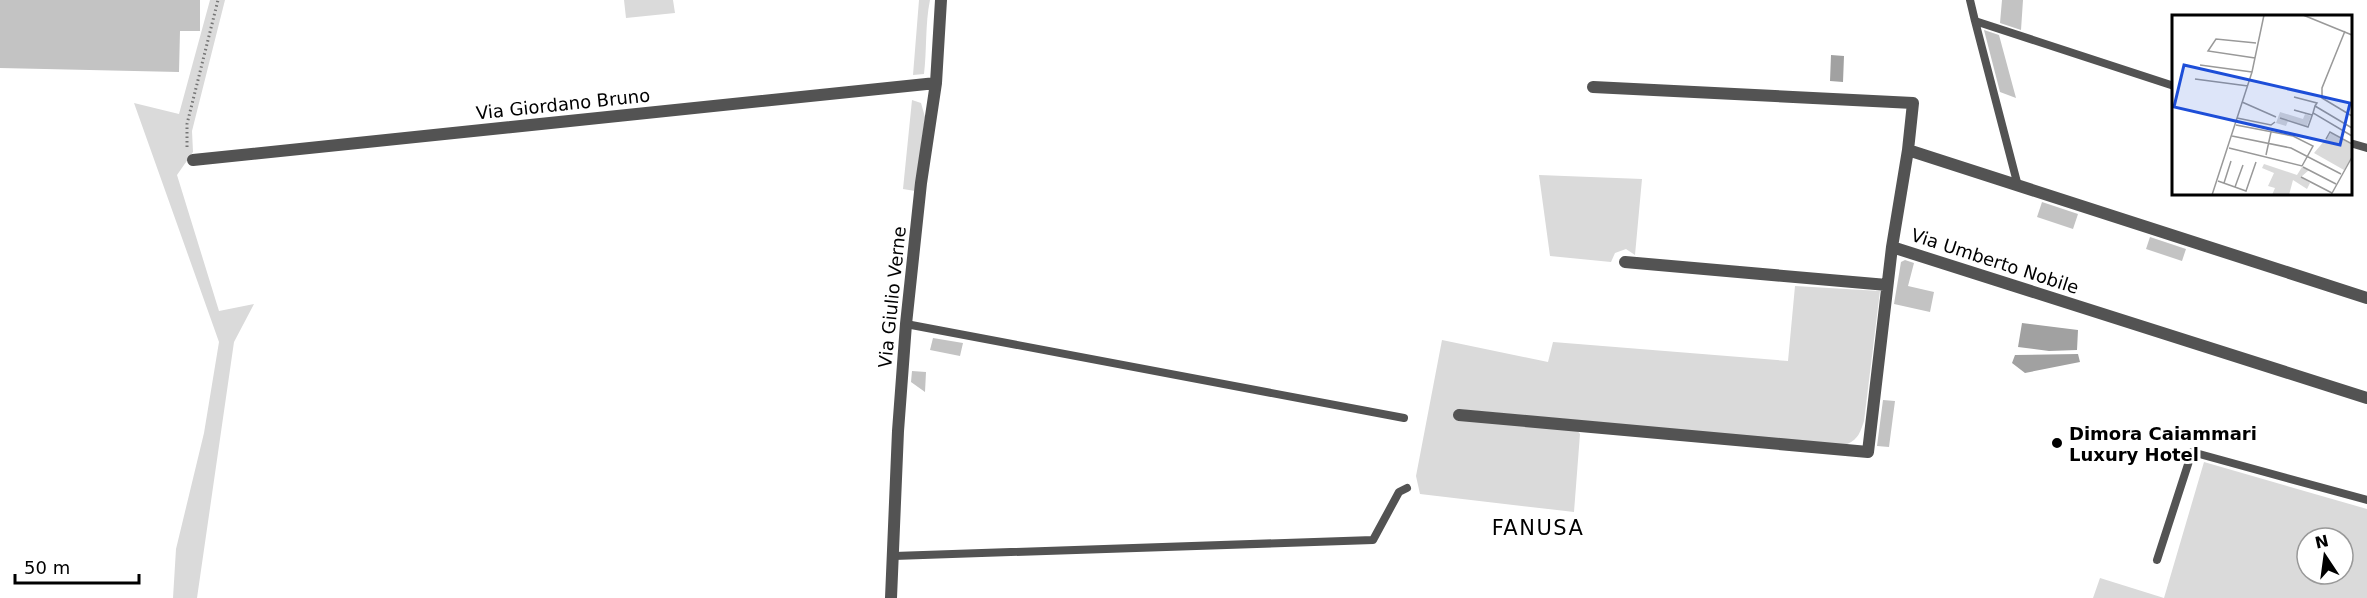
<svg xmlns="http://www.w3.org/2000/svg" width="2367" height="598" viewBox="0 0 2367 598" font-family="'DejaVu Sans',sans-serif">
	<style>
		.green { fill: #dadada; fill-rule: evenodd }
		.water { fill: #a1a1a1 }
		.building { fill: #c3c3c3 }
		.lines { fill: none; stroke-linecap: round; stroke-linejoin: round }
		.path { stroke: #757575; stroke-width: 3; stroke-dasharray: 1.5 3; stroke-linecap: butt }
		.service { stroke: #535353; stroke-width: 8 }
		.minor { stroke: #535353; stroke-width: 12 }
		.poi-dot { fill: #000; stroke: #fff; stroke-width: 2 }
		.labels { text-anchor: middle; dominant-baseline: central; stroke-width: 6; stroke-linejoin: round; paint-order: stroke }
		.street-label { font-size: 18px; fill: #000; stroke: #fff }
		.poi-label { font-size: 18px; font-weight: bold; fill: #000; stroke: #fff; text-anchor: start }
		.quarter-label { font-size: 21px; letter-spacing: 1.5px; fill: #000; stroke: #fff }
		.inset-road { fill: none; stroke: #999; stroke-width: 1.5 }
		.view { fill: #1d4ed8; fill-opacity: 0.15; stroke: #1d4ed8; stroke-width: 3 }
		.inset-edge { fill: none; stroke: #000; stroke-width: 3 }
	</style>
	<rect width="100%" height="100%" fill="#fff"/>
	<!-- green -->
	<path class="green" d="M210 0H225L192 131 193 152 177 175 219 311 254 304 234 342 197 598H173L176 549 204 433 219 342 134 103 179 114Z
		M624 0H673L675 13 626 18Z
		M919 0H930C925 24 927 50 924 74L913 75Z
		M912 100 921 103 925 117 915 191 903 189Z
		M1539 175 1642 179 1635 255 1626 249 1615 253 1611 262 1550 256Z
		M1795 286 1880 291 1864 421C1860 433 1858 440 1845 445L1456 409 1454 419 1577 430 1580 434 1574 512 1420 494 1416 476 1442 340 1548 362 1553 342 1788 361Z
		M2204 462 2367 509V598H2093L2100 578 2164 598ZM2307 538H2343V574H2307Z"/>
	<!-- water -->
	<path class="water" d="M1831 55 1844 56 1843 82 1830 81Z
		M2022 323 2078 330 2077 350 2049 351 2018 347Z
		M2078 354 2080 362 2025 373 2012 363 2015 355Z"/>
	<!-- building -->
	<path class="building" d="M0 0H200V31H180L179 72 0 68Z
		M2002 0H2023L2021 30 2000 23Z
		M1984 30 1999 35 2016 98 2000 92Z
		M2042 202 2078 214 2073 229 2037 217Z
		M2150 237 2186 249 2182 261 2146 249Z
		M1905 260 1914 263 1908 286 1934 292 1930 312 1894 304 1901 262Z
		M933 338 963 343 960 356 930 350Z
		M912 371 926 372 925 392 911 382Z
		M1883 400 1895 401 1889 447 1877 446Z"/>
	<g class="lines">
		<!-- path -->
		<path class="path" d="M187 147V124L218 0"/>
		<!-- service -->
		<path class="service" d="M1970 0 1975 21 2174 86
			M1975 21 2018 186
			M2350 143 2367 148
			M906 324 1404 418
			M894 556 1373 540 1399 492 1407 488
			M2157 560 2192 452 2367 500"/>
		<!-- minor -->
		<path class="minor" d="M1593 87 1913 103 1908 150
			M193 160 936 83
			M1625 262 1887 285
			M2367 298 1908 150 1892 247 2367 398
			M1459 415 1868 452 1892 247
			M891 598 898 431 906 324 921 183 936 83 941 0"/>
	</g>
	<!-- markers -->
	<circle class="poi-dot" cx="2057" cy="443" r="6"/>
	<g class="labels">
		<!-- street labels -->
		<g class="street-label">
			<text transform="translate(563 104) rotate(-6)">Via Giordano Bruno</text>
			<text transform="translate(1995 261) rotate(18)">Via Umberto Nobile</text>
			<text transform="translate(892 297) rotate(-84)">Via Giulio Verne</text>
		</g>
		<!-- poi labels -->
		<g class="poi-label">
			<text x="2069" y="433">Dimora Caiammari<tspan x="2069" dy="21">Luxury Hotel</tspan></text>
		</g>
		<!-- quarter labels -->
		<g class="quarter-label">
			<text x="1538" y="528">FANUSA</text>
		</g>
	</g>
	<!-- overview -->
	<g transform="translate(2172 15)">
		<rect width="180" height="180" fill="#fff"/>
		<path d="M108 97 131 104 133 99 139 101 135 111 116 106 114 111 104 108ZM159 118 180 130V141L172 155 142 138ZM92 149 125 160 130 152 137 155 129 162 138 168 135 174 121 165 117 180H100L103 173 96 171 102 158 90 153Z" fill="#dadada"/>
		<path class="inset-road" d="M131 0 180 20M173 16 150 73V83L180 101M83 43 36 36 44 24 84 28M28 50 80 57M23 64 76 71M122 82 145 88 143 91M70 87 104 102M122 95 140 100M65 103 99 110 103 107M108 103 136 112 141 98M180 113 143 91 141 98 180 121M60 121 119 133 169 159M154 124 158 117 180 129M57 133 130 151 141 131 121 121 64 110M94 140 99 117M131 152 164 169M129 162 160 178M46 166 74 176 84 147M52 168 59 146M63 172 71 150M40 180 80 57 92 0M159 180 180 142"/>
		<path class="view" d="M12 50 178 88 168 130 2 92Z"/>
		<rect width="180" height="180" class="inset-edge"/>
	</g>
	<!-- north arrow -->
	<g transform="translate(2325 556) rotate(347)"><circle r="28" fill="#ffffff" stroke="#999999" stroke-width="1.5"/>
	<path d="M0-4.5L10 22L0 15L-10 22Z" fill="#000000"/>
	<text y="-9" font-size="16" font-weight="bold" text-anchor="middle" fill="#000000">N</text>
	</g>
	<!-- scale -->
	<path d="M15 574v9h124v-9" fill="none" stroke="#000000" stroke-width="3"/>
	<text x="24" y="574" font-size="18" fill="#000000" stroke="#ffffff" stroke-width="4.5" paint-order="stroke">50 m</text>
</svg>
